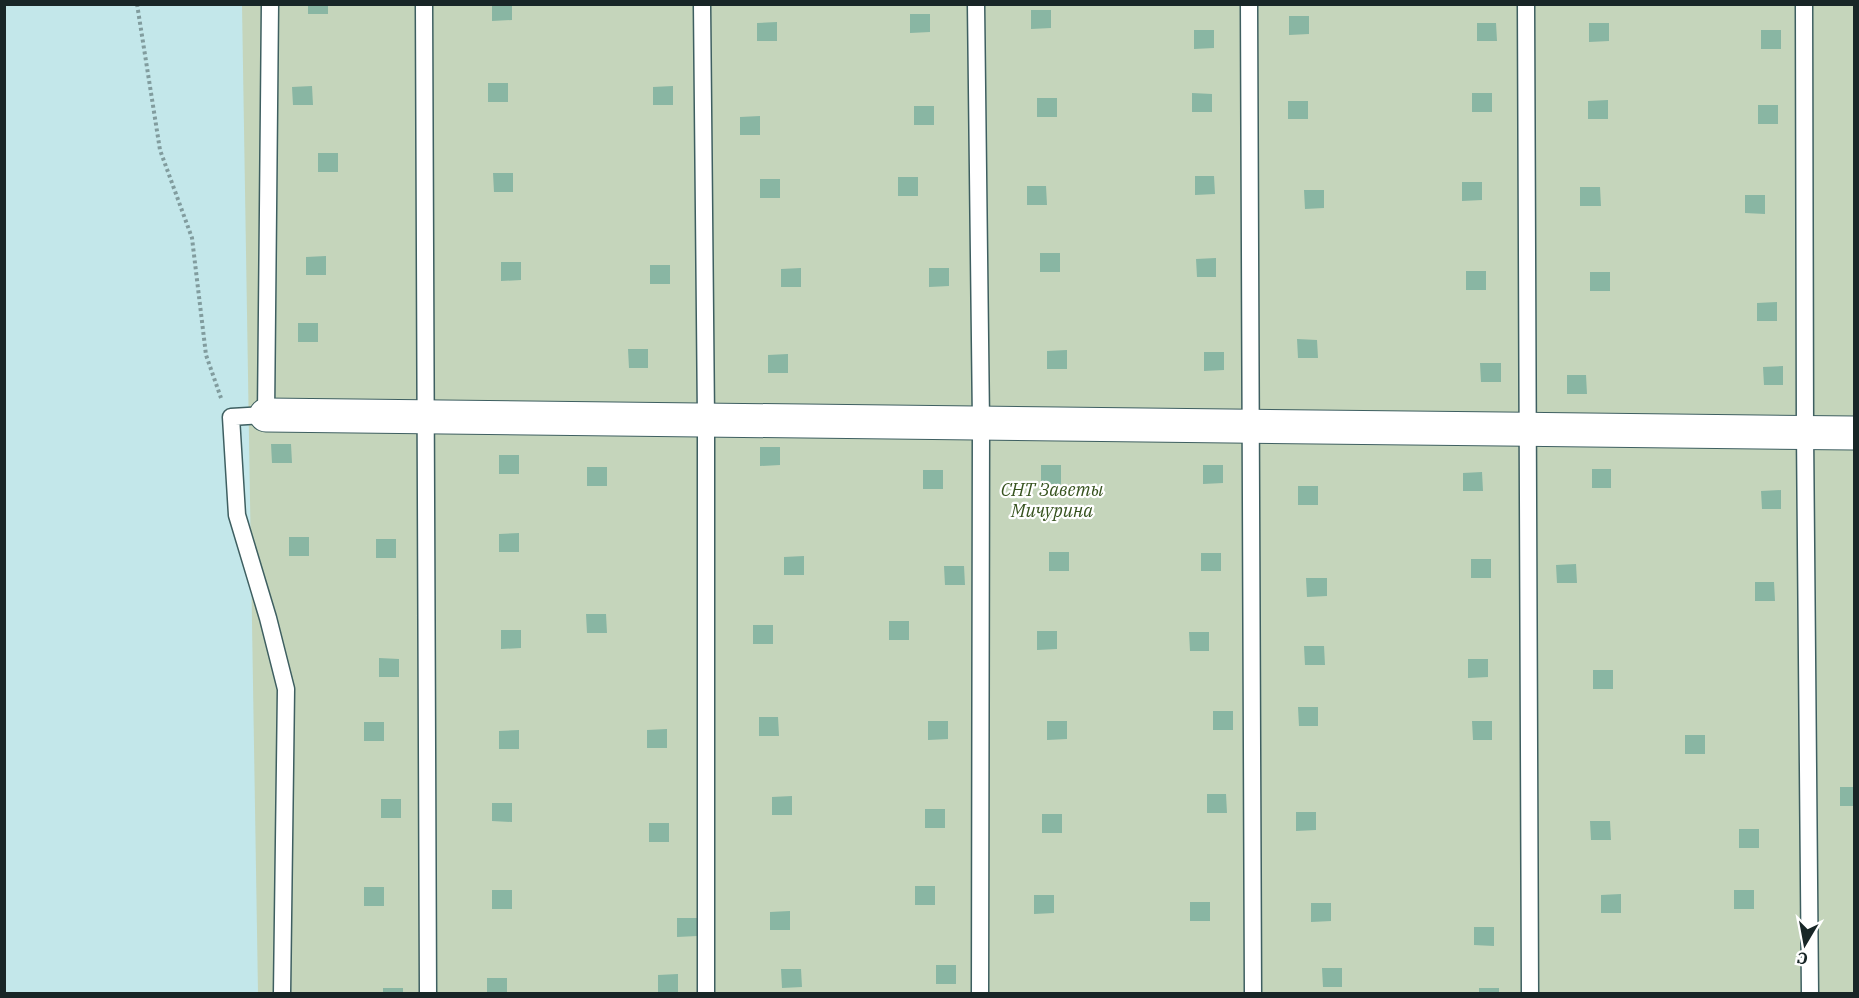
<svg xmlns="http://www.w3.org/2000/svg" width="1859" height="998" viewBox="0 0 1859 998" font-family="'IBM Plex Serif',serif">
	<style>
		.green { fill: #c5d5bb }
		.building { fill: #89b6a3 }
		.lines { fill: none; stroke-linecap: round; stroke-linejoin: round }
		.service-casing { stroke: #3e5f61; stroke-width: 19 }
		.minor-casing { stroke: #3e5f61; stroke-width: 35 }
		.path { stroke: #819c9e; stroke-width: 4; stroke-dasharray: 3 3; stroke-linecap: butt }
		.service { stroke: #fff; stroke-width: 16 }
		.minor { stroke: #fff; stroke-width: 33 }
		.labels { text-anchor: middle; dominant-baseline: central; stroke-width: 4.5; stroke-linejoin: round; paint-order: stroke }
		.park-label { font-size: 18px; font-style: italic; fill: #37531f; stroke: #fff }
	</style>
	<rect width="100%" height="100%" fill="#c3e7ea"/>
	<!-- green -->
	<path class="green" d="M242 5H1854V993H258Z"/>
	<!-- building -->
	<path class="building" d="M308 4H328V14H308Z
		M492 4H512V20L492 21Z
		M1031 10H1051V28L1031 29Z
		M910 14H930V32L910 33Z
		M1289 16H1309V34L1289 35Z
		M777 22V41H757V23Z
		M1477 23H1496L1497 41H1477Z
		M1589 23H1609V41L1589 42Z
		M1194 30H1214V48L1194 49Z
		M1761 30H1781V49H1761Z
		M488 83H508V102H488Z
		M312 86 313 105H293L292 87Z
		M673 86V105H653V87Z
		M1192 93 1212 94V112H1192Z
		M1472 93H1492V112H1472Z
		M1037 98H1057V117H1037Z
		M1608 100V119H1588V101Z
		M1288 101H1308V119H1288Z
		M1758 105H1778V124H1758Z
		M914 106H934V125H914Z
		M760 116V135H740V117Z
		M318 153H338V172H318Z
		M493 173H513V192H494Z
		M1195 176H1214L1215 194 1195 195Z
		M898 177H918V196H898Z
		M760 179H780V198H760Z
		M1462 182H1482V200L1462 201Z
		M1027 186H1046L1047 205H1027Z
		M1580 187H1600L1601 206H1580Z
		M1304 190H1324V208L1305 209Z
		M1745 195H1765V214L1745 213Z
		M1040 253H1060V272H1040Z
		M326 256V275H306V257Z
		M1216 258V277H1197L1196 259Z
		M501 262H521V280L501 281Z
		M650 265H670V284H650Z
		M801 268V287H781V269Z
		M929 268H949V286L929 287Z
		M1466 271H1486V290H1466Z
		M1590 272H1610V291H1590Z
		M1777 302V321H1757V303Z
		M298 323H318V342H298Z
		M1297 339 1317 340 1318 358H1298Z
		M628 349H648V368H629Z
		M1067 350V369H1047V351Z
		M1204 352H1224V370L1204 371Z
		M788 354V373H768V355Z
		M1480 363H1501V382H1481Z
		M1783 366V385H1764L1763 367Z
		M1567 375H1586L1587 394H1567Z
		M271 444H291L292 463H272Z
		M760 447H780V465L760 466Z
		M499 455H519V474H499Z
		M1041 465H1061V484H1041Z
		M1203 465H1223V483L1203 484Z
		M587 467H607V486H587Z
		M1592 469H1611V488H1592Z
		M923 470H943V489H923Z
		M1482 472 1483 491H1463V473Z
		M1298 486H1318V505H1298Z
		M1781 490V509H1762L1761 491Z
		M519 533V552H499V534Z
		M289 537H309V556H289Z
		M376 539H396V558H376Z
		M1049 552H1069V571H1049Z
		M1201 553H1221V571H1201Z
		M804 556V575H784V557Z
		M1471 559H1491V578H1471Z
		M1576 564 1577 583H1557L1556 565Z
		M944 566H964L965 585H945Z
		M1306 578H1327V596L1307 597Z
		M1755 582H1774L1775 601H1755Z
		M586 614H606L607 633H587Z
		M889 621H909V640H889Z
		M753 625H773V644H753Z
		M501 630H521V648L501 649Z
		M1037 631H1057V649L1037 650Z
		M1189 632H1209V651H1190Z
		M1304 646H1324L1325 665H1305Z
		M379 658 399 659V677H379Z
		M1468 659H1488V677L1468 678Z
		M1593 670H1613V689H1593Z
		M1298 707H1318V726H1299Z
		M1213 711H1233V730H1213Z
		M759 717H778L779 736H759Z
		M928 721H948V739L928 740Z
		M1047 721H1067V739L1047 740Z
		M1472 721H1492V740H1473Z
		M364 722H384V741H364Z
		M667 729V748H647V730Z
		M519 730V749H499V731Z
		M1685 735H1705V754H1685Z
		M1840 787H1854V806H1840Z
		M1207 794H1226L1227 813H1207Z
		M792 796V815H772V797Z
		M381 799H401V818H381Z
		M492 803H512V822L492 821Z
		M925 809H945V828H925Z
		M1296 812H1316V830L1296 831Z
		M1042 814H1062V833H1042Z
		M1590 821H1610L1611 840H1591Z
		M649 823H669V842H649Z
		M1739 829H1759V848H1739Z
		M915 886H935V905H915Z
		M364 887H384V906H364Z
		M492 890H512V909H492Z
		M1734 890H1754V909H1734Z
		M1621 894V913H1601V895Z
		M1034 895H1054V913L1034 914Z
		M1190 902H1210V921H1190Z
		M1311 903H1331V921L1311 922Z
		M790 911V930H770V912Z
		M677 918H697V936L677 937Z
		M1474 927H1494V946L1474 945Z
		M936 965H956V984H936Z
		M1322 968H1342V987H1323Z
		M781 969H801L802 987 782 988Z
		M678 974V993H658V975Z
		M487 978H507V994H487Z
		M383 988H403V994H383Z
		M1479 988H1499V994H1479Z"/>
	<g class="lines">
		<!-- service casing -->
		<g class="service-casing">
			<path id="service" d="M270 4 266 415 231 417 237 515 268 618 286 689 282 994
				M424 4 428 994
				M702 4 706 420V994
				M976 4 981 423 980 994
				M1249 4 1253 994
				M1526 4 1530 994
				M1804 4 1805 432 1810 994"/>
		</g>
		<!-- minor casing -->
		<g class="minor-casing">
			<path id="minor" d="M266 415 1854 433"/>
		</g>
		<!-- path -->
		<path class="path" d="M137 4 160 150 192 238 206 355 221 398"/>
		<!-- service -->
		<use href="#service" class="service"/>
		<!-- minor -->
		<use href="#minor" class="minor"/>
	</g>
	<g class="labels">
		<!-- park labels -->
		<g class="park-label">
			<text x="1052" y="489">СНТ Заветы<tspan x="1052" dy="21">Мичурина</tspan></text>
		</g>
	</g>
	<!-- border -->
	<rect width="1859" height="998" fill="none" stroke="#182627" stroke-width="12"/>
	<!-- north arrow -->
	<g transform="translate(1805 944) rotate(190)" stroke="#ffffff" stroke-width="4.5" paint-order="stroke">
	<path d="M0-4.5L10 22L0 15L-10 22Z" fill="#182627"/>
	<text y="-9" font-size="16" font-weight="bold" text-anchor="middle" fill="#182627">С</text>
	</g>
</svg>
